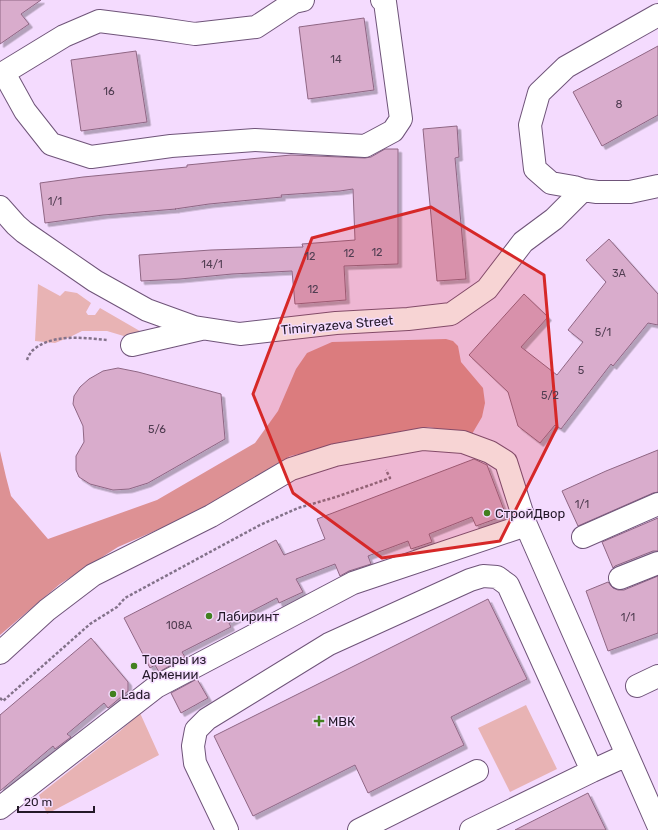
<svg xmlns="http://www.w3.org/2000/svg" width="658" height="830" viewBox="0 0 658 830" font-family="Rubik,sans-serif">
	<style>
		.green { fill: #e8b3b4 }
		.forest { fill: #dd9194 }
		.building { fill: #d9accc; stroke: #8f6684; filter: url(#shadow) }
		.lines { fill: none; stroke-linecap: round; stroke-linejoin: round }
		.minor-casing { stroke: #6f5479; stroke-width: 24 }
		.path { stroke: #83728a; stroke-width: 2.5; stroke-dasharray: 3 2; stroke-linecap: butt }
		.minor { stroke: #fff; stroke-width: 22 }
		.marked { fill: #d62828; fill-opacity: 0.2; stroke: #d62828; stroke-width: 3; stroke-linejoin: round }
		.poi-dot { fill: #42801f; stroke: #f4dbfe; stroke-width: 1.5 }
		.labels { text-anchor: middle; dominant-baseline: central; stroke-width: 3; stroke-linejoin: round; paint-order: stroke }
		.number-label { font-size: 11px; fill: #503d51 }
		.street-label { font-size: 13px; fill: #231828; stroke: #f4dbfe }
		.poi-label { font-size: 13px; fill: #231828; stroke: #f4dbfe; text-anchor: start }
	</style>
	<defs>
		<filter id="shadow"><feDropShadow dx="3.5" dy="3.5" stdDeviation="0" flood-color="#0004"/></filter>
	</defs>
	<rect width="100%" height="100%" fill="#f4dbfe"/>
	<!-- green -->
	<path class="green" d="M38 284 60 296 65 291 77 293 91 303 86 312 88 315H95L100 308 145 334 127 337 107 331H82L70 337 55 343 35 341Z
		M526 705 557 769 510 792 478 728Z
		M140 713 159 755 47 814 39 795 120 731Z"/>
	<!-- forest -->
	<path class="forest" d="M446 339 453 341 458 346 461 362 483 388 485 403 482 417 472 434 428 427 290 456 212 506 118 547 60 584 0 635V451L6 477 11 496 48 539 157 500 255 443 278 411 296 369 307 353 332 342Z"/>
	<!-- building -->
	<path class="building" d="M0 0H41L21 14 29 24 0 44Z
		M364 18 374 90 308 99 299 27Z
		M658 46V115L602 146 573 92Z
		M136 51 147 122 81 131 71 60Z
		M457 126 459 157 455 158 466 279 437 281 423 129Z
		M385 149H398V264L344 266 346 300 295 304 292 271 232 274 180 279 141 281 139 255 211 250 303 247 302 244 355 240 353 189 340 191 281 195 282 197 209 204 175 209H176L103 215 45 223 40 183 83 177 187 167V165L291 155 365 158 371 157Z
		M609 239 658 294V325L648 323 613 366 611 364 561 429 555 425 540 443 518 426 508 392 469 355 524 294 548 317 521 347 557 375 583 342 568 330 606 282 586 260Z
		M118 368 138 372 221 394 225 439 148 483 129 489 113 490 90 484 79 477 76 470V456L84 442 83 426 73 404 74 396 80 387 89 379 103 371Z
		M658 450V492L653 493 578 526 562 491 606 471Z
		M474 459 487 465 504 510 501 517 476 526 472 517 429 534 432 542 411 549 408 541 368 556 371 564 349 571 340 576 335 564 296 579 303 592 279 603 277 598 229 623 231 627 182 652 185 657 159 672 155 665 150 668 124 618 276 540 284 555 325 539 317 519Z
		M658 518V551H653L615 566 613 568 602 542Z
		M658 576V633L608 651 586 591 608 582 613 588 618 590H624Z
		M488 599 527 679 451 717 464 745 368 793 355 765 253 816 214 736Z
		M91 638 128 682V691L108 708 104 703 67 734 71 737 55 749 53 746 0 791V715Z
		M197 679 208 698 181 713 171 693Z
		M588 793 606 830H515Z"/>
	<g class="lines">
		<!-- minor casing -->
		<g class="minor-casing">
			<path id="minor" d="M658 15 566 67 539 93 530 125 535 169 551 183 574 187 583 190 597 192H630L658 186
				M4 73 25 111 51 144 91 157 171 146 255 140 365 146 393 131 401 119 385 2 382 0
				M0 75 64 36 99 21 154 28 195 34 256 27 294 2 303 0
				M0 207 16 225 24 232 95 281 147 310 194 327 240 334 336 323 408 319 451 314 487 289 523 242 554 219 583 190
				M132 345 201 329
				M526 525 658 825
				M583 537 658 504
				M620 578 658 563
				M0 653 47 610 93 575 211 516 291 469 335 455 423 439 463 442 490 452 506 462 526 525 353 583 156 687 0 808
				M637 686 658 676
				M227 830 195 763 193 746 196 730 207 719 329 644 470 580 483 576 497 577 508 585 592 771 627 755
				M359 830 477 771
				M471 830 592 771"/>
		</g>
		<!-- path -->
		<path class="path" d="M27 360C28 357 30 353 33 350 53 333 84 338 108 340
			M0 698 3 701 90 624 117 607 125 598 260 525 298 508 336 497 390 478 386 470"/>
		<!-- minor -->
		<use href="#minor" class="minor"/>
	</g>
	<!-- marked area -->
	<path class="marked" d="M431 207 544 275 557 427 500 541 382 558 293 493 253 394 312 238Z"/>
	<!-- markers -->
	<g class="poi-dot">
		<circle cx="487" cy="513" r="4"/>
		<circle cx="209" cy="616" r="4"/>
		<circle cx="134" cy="666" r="4"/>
		<circle cx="113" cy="694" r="4"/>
		<path d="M317 715h4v4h4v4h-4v4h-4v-4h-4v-4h4z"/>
	</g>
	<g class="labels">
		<!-- number labels -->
		<g class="number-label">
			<text x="336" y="59">14</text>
			<text x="109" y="91">16</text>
			<text x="619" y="104">8</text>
			<text x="55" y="201">1/1</text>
			<text x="377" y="252">12</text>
			<text x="349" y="253">12</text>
			<text x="310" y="256">12</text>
			<text x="212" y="264">14/1</text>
			<text x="619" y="273">3А</text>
			<text x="313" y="289">12</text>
			<text x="603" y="332">5/1</text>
			<text x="581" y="370">5</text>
			<text x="550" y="395">5/2</text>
			<text x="157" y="429">5/6</text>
			<text x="582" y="504">1/1</text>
			<text x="628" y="617">1/1</text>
			<text x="179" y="625">108А</text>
		</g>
		<!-- street labels -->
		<g class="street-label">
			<text transform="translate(337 325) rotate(-5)">Timiryazeva Street</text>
		</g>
		<!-- poi labels -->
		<g class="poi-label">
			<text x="495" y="513">СтройДвор</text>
			<text x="217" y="616">Лабиринт</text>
			<text x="142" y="659">Товары из<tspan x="142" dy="15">Армении</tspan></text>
			<text x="121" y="694">Lada</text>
			<text x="328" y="721">МВК</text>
		</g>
	</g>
	<!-- scale -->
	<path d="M18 806v6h76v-6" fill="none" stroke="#231828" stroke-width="2"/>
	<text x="24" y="806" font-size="12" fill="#231828" stroke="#f4dbfe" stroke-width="3" paint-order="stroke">20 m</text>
</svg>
